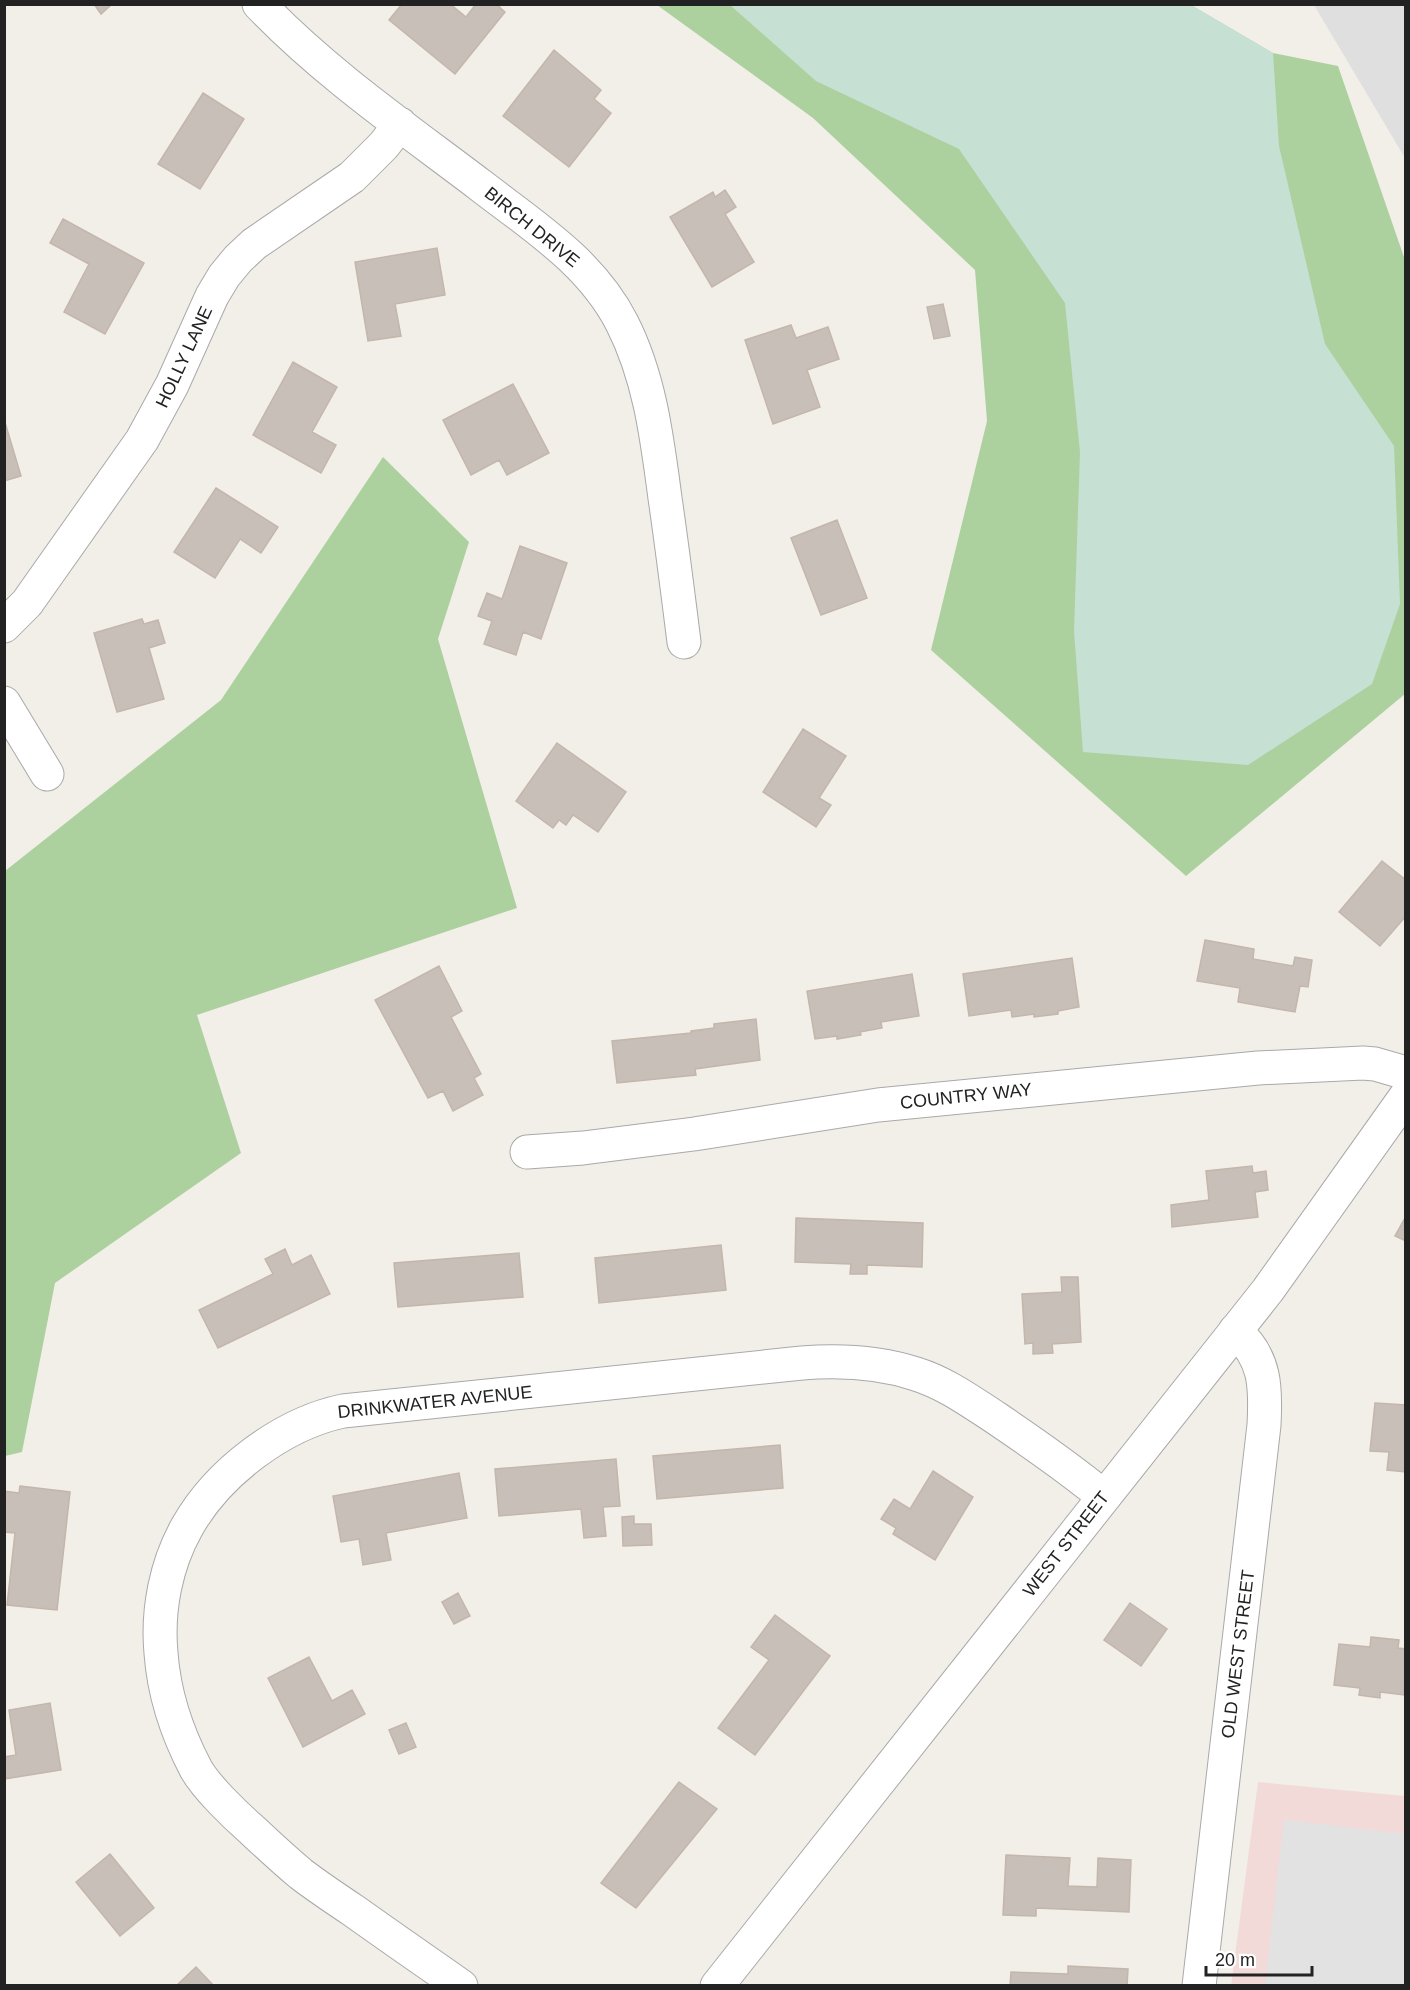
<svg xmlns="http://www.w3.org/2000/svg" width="1410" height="1990" viewBox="0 0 1410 1990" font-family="Helvetica,sans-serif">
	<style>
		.residential { fill: #e0dfdf }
		.commercial { fill: #f2dad9 }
		.forest { fill: #add19e }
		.wetland { fill: #c6e0d4 }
		.parking { fill: #e2e2e2 }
		.building { fill: #c7bfb8; stroke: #c4b6ab; stroke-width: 1.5 }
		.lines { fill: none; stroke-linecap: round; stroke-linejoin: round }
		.minor-casing { stroke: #a9a9a9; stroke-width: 35 }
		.tertiary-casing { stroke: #a9a9a9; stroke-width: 35 }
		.minor { stroke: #fff; stroke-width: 33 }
		.tertiary { stroke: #fff; stroke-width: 33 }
		.labels { text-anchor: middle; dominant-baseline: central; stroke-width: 5; stroke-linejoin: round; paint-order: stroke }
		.street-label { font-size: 18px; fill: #222; stroke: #fff }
	</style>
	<rect width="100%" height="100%" fill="#f2efe9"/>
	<!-- residential -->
	<path class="residential" d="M1314 5H1405V158Z"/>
	<!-- commercial -->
	<path class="commercial" d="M1258 1782 1405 1796V1985L1231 1986Z"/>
	<!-- forest -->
	<path class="forest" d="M657 5H1191L1273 53 1338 66 1405 260V694L1186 876 931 650 987 421 975 270 813 118Z
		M383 457 469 542 438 639 517 908 197 1015 241 1153 55 1283 22 1452 5 1456V871L221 700Z"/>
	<!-- wetland -->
	<path class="wetland" d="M730 5H1191L1273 53 1279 146 1325 344 1394 446 1400 604 1372 684 1248 765 1083 752 1074 631 1080 452 1065 303 959 149 816 81Z"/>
	<!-- parking -->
	<path class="parking" d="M1284 1820 1405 1834V1985H1265Z"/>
	<!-- building -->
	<path class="building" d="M94 4H112L101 14Z
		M402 4H450L466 17 476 4H496L505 12 455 74 389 20Z
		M554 50 601 90 594 99 611 113 569 167 503 116Z
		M203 93 244 119 200 189 158 164Z
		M725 190 736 207 725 214 754 262 712 287 670 217 713 192 715 197Z
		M63 219 144 263 105 334 64 312 89 264 50 243Z
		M437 248 445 295 395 304 401 336 368 341 355 262Z
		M943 304 950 336 934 339 927 307Z
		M791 325 796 338 828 327 839 359 807 370 820 407 773 424 745 340Z
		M293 362 337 387 312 432 336 445 321 473 253 435Z
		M513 384 549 453 507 475 499 460 471 475 443 420Z
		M4 419 21 476 4 481Z
		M216 488 278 527 261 553 240 539 215 578 174 552Z
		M837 520 867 598 821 615 791 538Z
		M520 546 567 563 541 639 523 632 516 655 484 644 492 621 478 616 487 593 502 599Z
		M142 619 144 624 158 620 165 643 149 648 164 699 117 712 94 633Z
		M803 729 846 756 819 798 831 805 816 827 763 792Z
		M557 743 626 792 598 832 573 815 566 825 559 820 553 828 516 801Z
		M1382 861 1406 880V916L1380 946 1339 912Z
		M1205 940 1254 949 1253 959 1293 966 1295 957 1312 960 1308 987 1300 986 1295 1012 1238 1002 1240 988 1197 981Z
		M1072 958 1079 1007 1058 1011V1014L1034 1017V1014L1012 1017 1011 1010 969 1016 963 974Z
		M439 966 462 1011 451 1017 481 1074 474 1078 483 1095 453 1111 443 1091 428 1098 375 1000Z
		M912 974 919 1016 881 1022 882 1028 860 1032 861 1035 837 1039V1036L815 1039 807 991Z
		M756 1019 760 1060 695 1069 696 1075 617 1083 612 1041 691 1033V1031L714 1028V1024Z
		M1252 1166 1253 1173 1266 1171 1268 1190 1255 1192 1258 1217 1172 1227 1171 1205 1209 1200 1206 1171Z
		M1406 1216V1241L1395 1236Z
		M796 1218 923 1223 922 1267 867 1265V1274H850L851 1264 795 1262Z
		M721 1245 726 1290 599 1303 595 1258Z
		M285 1249 292 1265 311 1255 330 1294 218 1348 199 1310 273 1274 265 1259Z
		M519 1253 523 1297 398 1307 394 1263Z
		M1061 1277H1078L1081 1342 1052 1344 1053 1353 1033 1354V1343L1025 1344 1022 1294 1062 1292Z
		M1375 1403 1406 1405V1472L1387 1470 1389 1452 1370 1451Z
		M780 1445 783 1488 657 1499 653 1456Z
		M616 1459 620 1506 603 1507 606 1536 584 1538 581 1509 499 1516 495 1469Z
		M933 1471 973 1497 935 1560 893 1534 896 1528 881 1519 894 1499 910 1509Z
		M459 1473 467 1518 386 1533 391 1560 363 1565 359 1539 341 1542 333 1496Z
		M20 1486 70 1492 57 1610 7 1605 15 1533 4 1532V1491L19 1493Z
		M634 1516V1524H651L652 1545 623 1546 622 1517Z
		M458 1593 470 1616 454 1624 442 1602Z
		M1130 1603 1167 1629 1141 1666 1104 1640Z
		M775 1615 830 1656 755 1755 718 1728 769 1660 751 1647Z
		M1371 1637 1399 1640 1398 1648 1406 1649 1404 1695 1380 1692V1698L1359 1695 1360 1688 1334 1685 1339 1644 1370 1647Z
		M309 1657 332 1701 352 1690 365 1714 303 1747 268 1678Z
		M50 1703 61 1770 4 1779V1757L16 1755 9 1710Z
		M406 1723 416 1747 399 1754 389 1730Z
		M679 1782 717 1809 636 1908 601 1883Z
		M110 1854 154 1908 120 1936 76 1882Z
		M1006 1855 1070 1858 1068 1886 1097 1887 1098 1858 1131 1860 1129 1912 1036 1908V1916L1003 1915Z
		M1068 1966 1128 1969 1127 1986H1010L1011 1972 1068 1974Z
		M196 1967 214 1986H176Z"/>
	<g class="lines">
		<!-- minor casing -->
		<g class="minor-casing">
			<path id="minor" d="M259 4C325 73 405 128 480 185 533 226 591 262 622 323 650 378 657 438 665 498 672 546 678 594 684 642
				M4 626 27 603 142 440 172 385 212 296 224 276 238 259 254 244 352 177 384 145 400 124
				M4 703 47 774
				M527 1152 583 1148 694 1134 878 1105 1258 1068 1363 1063 1375 1064 1406 1073
				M461 1986C425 1961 389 1936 354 1911 336 1899 318 1887 301 1874 284 1860 267 1844 251 1829 235 1815 206 1787 196 1769 176 1731 164 1695 161 1653 157 1610 166 1564 187 1527 218 1472 282 1424 343 1411L802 1363C840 1360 879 1362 916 1374 945 1383 970 1401 996 1418 1033 1443 1069 1468 1103 1496
				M1199 1986 1264 1425C1266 1388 1266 1357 1235 1331"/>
		</g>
		<!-- tertiary casing -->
		<g class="tertiary-casing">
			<path id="tertiary" d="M717 1986 1268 1290 1406 1096"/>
		</g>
		<!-- minor -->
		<use href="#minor" class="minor"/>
		<!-- tertiary -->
		<use href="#tertiary" class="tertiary"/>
	</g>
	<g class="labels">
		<!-- street labels -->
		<g class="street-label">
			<text transform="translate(532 227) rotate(39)">BIRCH DRIVE</text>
			<text transform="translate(184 357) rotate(-65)">HOLLY LANE</text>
			<text transform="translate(966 1096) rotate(-6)">COUNTRY WAY</text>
			<text transform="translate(435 1402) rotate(-6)">DRINKWATER AVENUE</text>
			<text transform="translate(1066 1544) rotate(-52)">WEST STREET</text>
			<text transform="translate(1238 1654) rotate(-83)">OLD WEST STREET</text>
		</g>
	</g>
	<!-- border -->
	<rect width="1410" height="1990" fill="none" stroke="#222222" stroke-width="12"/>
	<!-- scale -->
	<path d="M1206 1966v9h106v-9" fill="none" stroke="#222222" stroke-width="3"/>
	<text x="1215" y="1966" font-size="18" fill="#222222" stroke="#ffffff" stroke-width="4.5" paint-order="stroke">20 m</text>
</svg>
